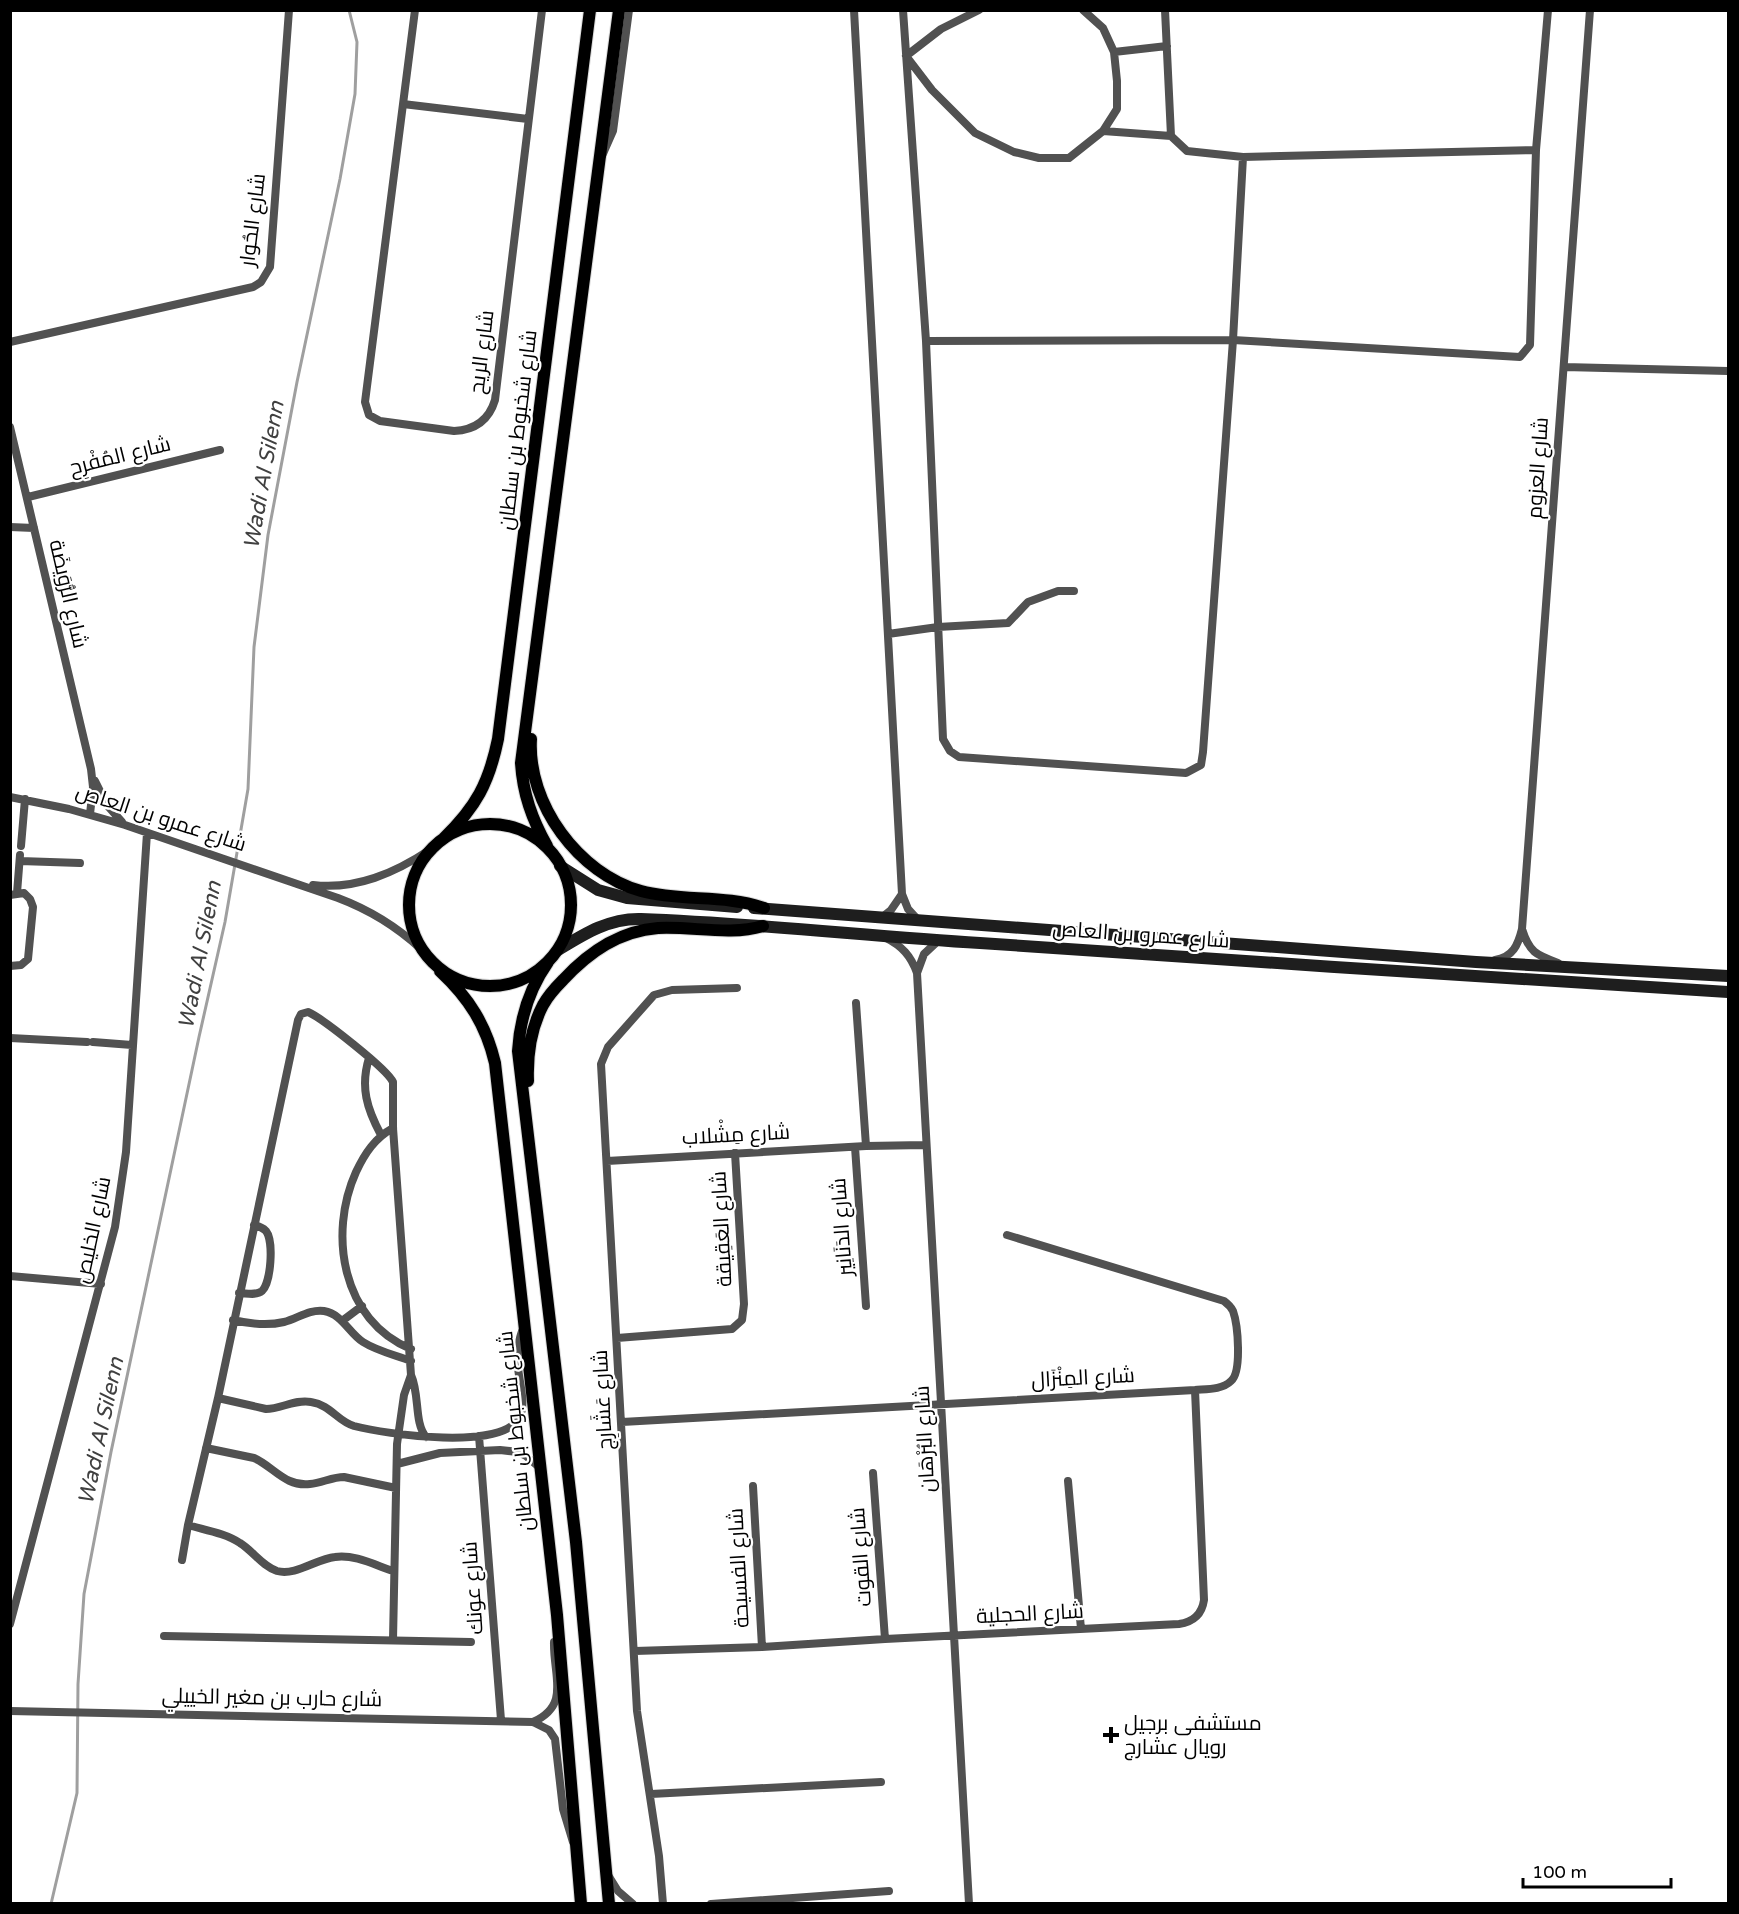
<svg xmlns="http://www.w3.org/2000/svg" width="1739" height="1914" viewBox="0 0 1739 1914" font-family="'Varela Round',Cairo,sans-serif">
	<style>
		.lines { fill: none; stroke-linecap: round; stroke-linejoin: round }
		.stream { stroke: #9f9f9f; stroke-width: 3 }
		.primary-casing { stroke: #dbdbdb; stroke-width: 14 }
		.street { stroke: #515151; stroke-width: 8 }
		.secondary { stroke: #1e1e1e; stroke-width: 12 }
		.primary { stroke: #000; stroke-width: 12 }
		.poi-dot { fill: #000; stroke: #fff; stroke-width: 2 }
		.labels { text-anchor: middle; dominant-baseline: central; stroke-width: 4.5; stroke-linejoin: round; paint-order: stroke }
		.street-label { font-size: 21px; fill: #000; stroke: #fff }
		.poi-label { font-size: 21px; fill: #000; stroke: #fff; text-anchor: start }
		.water-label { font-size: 22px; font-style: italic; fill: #404040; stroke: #fff }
	</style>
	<rect width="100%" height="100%" fill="#fff"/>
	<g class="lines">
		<!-- stream -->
		<path class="stream" d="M51 1904 77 1793 78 1684 84 1594 111 1452 199 1037 225 922 248 789 254 647 268 535 297 382 340 179 355 94 357 42 349 10"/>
		<!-- primary casing -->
		<g class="primary-casing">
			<path id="primary" d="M531 739C527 804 579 874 641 891 682 902 724 894 764 908
				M409 905a81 81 0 1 1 162 0a81 81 0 1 1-162 0Z
				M444 838C476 807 489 783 498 739L590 10
				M547 846C532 819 523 794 521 763L619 10
				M548 962C529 989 520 1018 518 1051L576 1542 609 1904
				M440 971C469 998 486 1025 495 1063L557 1615 581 1904
				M528 1081C527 1055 531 1028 543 1005 548 996 556 987 563 980 589 952 619 931 658 928 692 926 730 936 763 926"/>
		</g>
		<!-- street -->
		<path class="street" d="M415 10 365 402 369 415 380 421 454 431C475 430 489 420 495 400L542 10
			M854 10 902 894 908 909 919 921
			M903 10 926 341 943 739 950 751 959 757 1186 773 1201 765 1203 752 1233 340 1243 157
			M979 10 941 29 906 56 932 90 975 133 1014 152 1039 158H1069L1103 131 1117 109V81L1114 52 1103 28 1083 10
			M1165 10 1171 136 1187 151 1243 157 1536 150
			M1114 52 1167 46
			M403 104 528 119
			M1103 131 1171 136
			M602 156 613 131 629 10
			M926 341 1233 340 1520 357 1530 345 1536 150 1548 10
			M10 342 253 287 261 282 270 267 289 10
			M1564 367 1728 371
			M10 427 91 769 93 787 90 814
			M28 497 220 450
			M10 527 34 528
			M888 634 938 627 1008 623 1028 602 1058 591H1074
			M95 781 107 805 122 822
			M10 797 69 809 125 825 338 898C370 910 396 926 421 949
			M21 846 25 799
			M20 861 80 863
			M313 885C356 890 395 873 431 849
			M17 893 20 855
			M10 895 24 893 30 899 33 907 28 959 21 965 10 966
			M881 918 891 910 902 894
			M1522 929C1529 952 1536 955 1558 963
			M886 938C902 946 911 956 917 973L969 1904
			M1495 960C1513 957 1518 945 1522 929L1590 10
			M917 973 924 954 939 940
			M856 1003 866 1146
			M10 1038 87 1042
			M93 1042 132 1045
			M369 1058C360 1087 367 1109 381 1135
			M393 1128C375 1138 365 1153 356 1172 328 1234 342 1321 411 1349
			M855 1147 866 1306
			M607 1161 866 1146 925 1145
			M10 1276 101 1284
			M239 1293C246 1293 256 1296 262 1291 271 1283 274 1241 266 1231 263 1228 258 1226 254 1225
			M233 1320C250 1324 267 1326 284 1322 297 1319 309 1309 324 1311 342 1314 349 1333 363 1342 377 1351 395 1355 411 1361
			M342 1321 362 1306
			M617 1338 732 1329 742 1320 744 1304 735 1153
			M411 1375C420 1395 414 1423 426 1437
			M218 1398 266 1409C281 1409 295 1399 311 1402 331 1405 337 1421 354 1426 385 1434 505 1452 520 1416 526 1402 519 1382 518 1367 517 1354 518 1342 522 1331
			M622 1422 1195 1390C1206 1389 1222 1390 1231 1381 1242 1372 1238 1325 1233 1311 1231 1307 1228 1304 1224 1301L1007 1235
			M479 1436 501 1720
			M206 1448 254 1458C274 1467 285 1487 310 1484 322 1483 332 1477 344 1477L396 1488
			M397 1464 440 1453 500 1450 518 1452 526 1456 539 1467
			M873 1473 885 1639
			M1068 1481 1081 1629
			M753 1486 762 1647
			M188 1525C205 1530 225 1533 240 1543 253 1551 262 1566 277 1571 296 1576 316 1559 335 1557 354 1554 375 1565 393 1571
			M182 1560 188 1525 218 1398 298 1020 301 1014 308 1012C322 1018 387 1069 393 1082V1128L411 1375 404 1395 397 1444 393 1640
			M10 1624 115 1227 126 1152 147 833
			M164 1636 471 1642
			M635 1651 762 1647 885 1639 1179 1624C1193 1622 1202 1614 1204 1600L1195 1390
			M10 1711 533 1722 549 1730 555 1739 563 1809 573 1842
			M533 1722C571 1705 553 1676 554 1642
			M651 1794 881 1782
			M608 1875 618 1891 633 1904
			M663 1904 659 1856 637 1711 601 1064 608 1047 654 995 672 990 737 988
			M711 1904 889 1891"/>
		<!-- secondary -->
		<path class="secondary" d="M560 866 598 890 627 898 737 907
			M754 908 1476 962 1728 976
			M558 950C584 934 609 918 641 919 754 923 867 936 980 943 1229 960 1479 977 1728 992"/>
		<!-- primary -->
		<use href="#primary" class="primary"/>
	</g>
	<!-- markers -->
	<path class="poi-dot" d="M1108 1726h6v6h6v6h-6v6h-6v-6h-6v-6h6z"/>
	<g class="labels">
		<!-- street labels -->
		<g class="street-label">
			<text transform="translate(253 220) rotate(-83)">شارع الحُوار</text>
			<text transform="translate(482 352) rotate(-83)">شارع الريح</text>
			<text transform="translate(518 430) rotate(-83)">شارع شخبوط بن سلطان</text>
			<text transform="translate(120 456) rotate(-14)">شارع المُفْرِح</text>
			<text transform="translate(1538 468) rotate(-86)">شارع العزوم</text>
			<text transform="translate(68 594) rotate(77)">شارع الرُّوَيضَة</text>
			<text transform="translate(161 818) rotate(18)">شارع عمرو بن العاص</text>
			<text transform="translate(1141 935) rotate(4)">شارع عمرو بن العاص</text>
			<text transform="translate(736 1135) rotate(-3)">شارع مِشْلاب</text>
			<text transform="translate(842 1227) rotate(-94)">شارع الدَنَانِير</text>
			<text transform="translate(722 1229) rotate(-93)">شارع العَقِيقة</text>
			<text transform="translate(93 1230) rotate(-78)">شارع الخليص</text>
			<text transform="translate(1083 1378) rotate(-3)">شارع المِنْزَال</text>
			<text transform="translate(603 1400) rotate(-93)">شارع عَشَارِج</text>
			<text transform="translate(516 1431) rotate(-96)">شارع شخبوط بن سلطان</text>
			<text transform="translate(925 1439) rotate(-93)">شارع البُرْهَان</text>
			<text transform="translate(861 1557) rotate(-94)">شارع القوت</text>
			<text transform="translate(739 1568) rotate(-93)">شارع الفسيحة</text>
			<text transform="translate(473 1588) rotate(-94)">شارع عونك</text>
			<text transform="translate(1030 1614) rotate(-3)">شارع الحجلية</text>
			<text transform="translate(272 1698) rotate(1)">شارع حارب بن مغير الخييلي</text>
		</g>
		<!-- poi labels -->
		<g class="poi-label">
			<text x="1124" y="1723">مستشفى برجيل<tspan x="1124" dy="24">رويال عشارج</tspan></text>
		</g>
		<!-- water labels -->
		<g class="water-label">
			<text transform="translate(264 475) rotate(-80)">Wadi Al Silenn</text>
			<text transform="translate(200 955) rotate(-79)">Wadi Al Silenn</text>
			<text transform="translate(101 1431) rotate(-78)">Wadi Al Silenn</text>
		</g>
	</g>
	<!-- border -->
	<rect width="1739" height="1914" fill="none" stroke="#000000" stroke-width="24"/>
	<!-- scale -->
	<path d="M1523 1878v9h148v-9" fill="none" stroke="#000000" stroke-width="3"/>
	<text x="1532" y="1878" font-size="18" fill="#000000" stroke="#ffffff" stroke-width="4.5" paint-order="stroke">100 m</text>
</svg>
